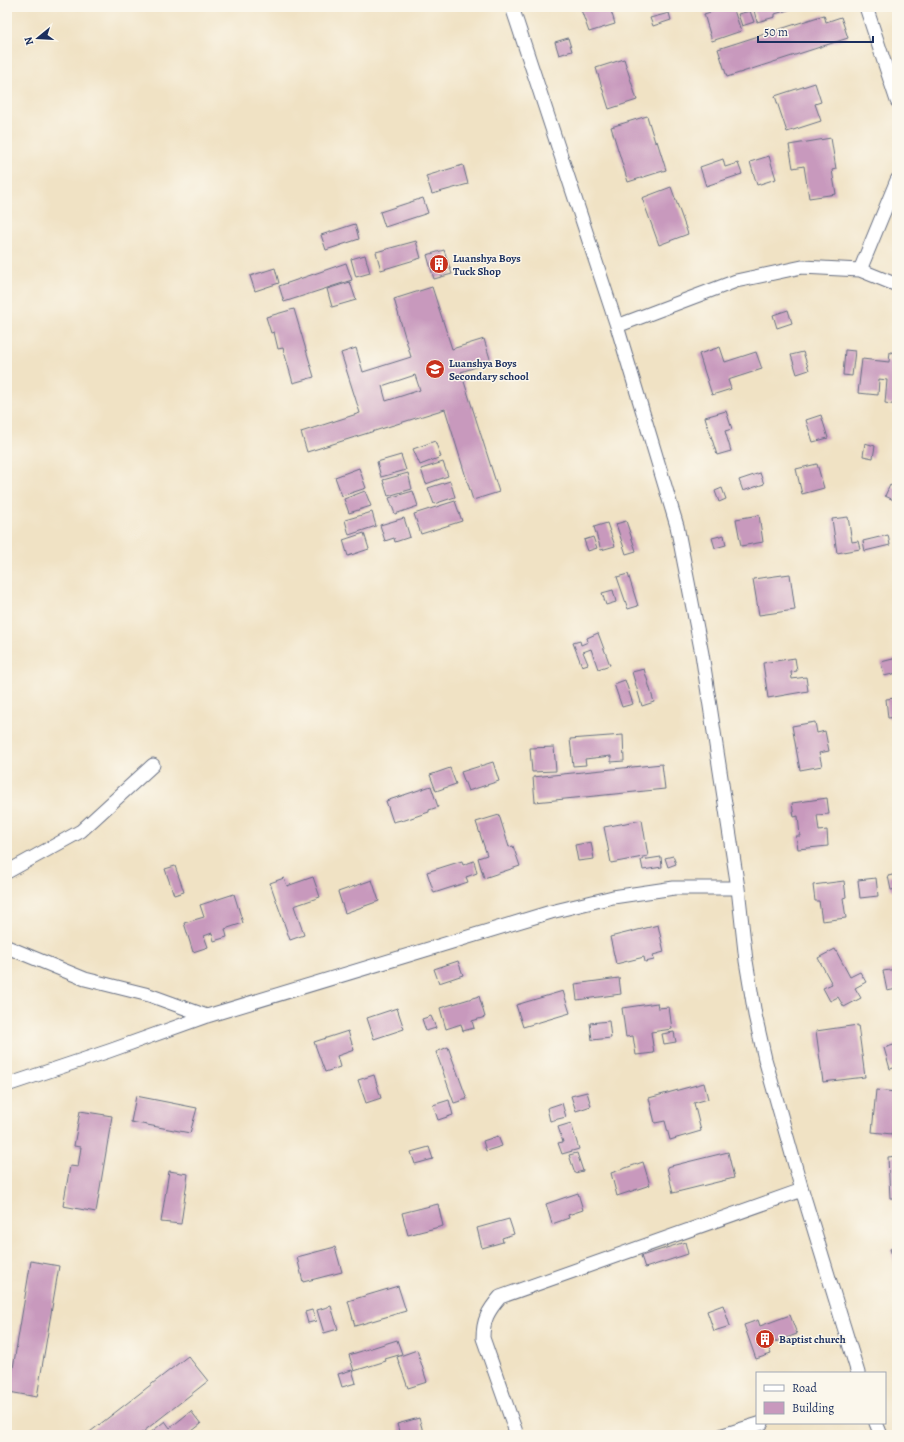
<svg xmlns="http://www.w3.org/2000/svg" width="904" height="1442" viewBox="0 0 904 1442" font-family="Alegreya,serif">
	<style>
		.building { fill: #c899bd; fill-rule: evenodd }
		.lines { fill: none; stroke-linecap: round; stroke-linejoin: round }
		.street-casing { stroke: #666e82; stroke-width: 15 }
		.street { stroke: #fff; stroke-width: 13 }
		.labels { text-anchor: middle; dominant-baseline: central; stroke-width: 3; stroke-linejoin: round; paint-order: stroke }
		.poi-label { font-size: 11px; font-weight: bold; fill: #1b2f5e; stroke: #fbf7ec; text-anchor: start }
	</style>
	<rect width="100%" height="100%" fill="#fbf7ec"/>
	<filter id="ink" filterUnits="userSpaceOnUse"><feTurbulence type="fractalNoise" baseFrequency=".025" numOctaves="2"/><feDisplacementMap in="SourceGraphic" scale="8" xChannelSelector="R" yChannelSelector="G"/><feConvolveMatrix kernelMatrix="1 2 1 2 8 2 1 2 1" color-interpolation-filters="sRGB"/></filter>
	<filter id="wash" filterUnits="userSpaceOnUse"><feTurbulence type="fractalNoise" baseFrequency=".012" numOctaves="4" result="noise"/><feDisplacementMap in="SourceGraphic" scale="16" xChannelSelector="R" yChannelSelector="G"/><feGaussianBlur stdDeviation="0.9" result="paint"/><feColorMatrix in="noise" values="0 0 0 0 0 0 0 0 0 0 0 0 0 0 0 0 0 1.4 0 .05"/><feComposite in="paint" operator="in"/></filter>
	<g filter="url(#wash)">
		<rect width="100%" height="100%" fill="#f0e2c4"/>
		<g id="blocks">
			<!-- building -->
			<path class="building" d="M580 7H610L615 24 589 32Z
				M727 7H733L741 31 712 41 704 14Z
				M753 7H798L775 14V17L757 22Z
				M750 11 754 22 742 26 738 14Z
				M669 13 671 20 653 26 650 18Z
				M824 15 826 22 841 17 848 38 727 77 718 49Z
				M568 38 572 51 559 55 555 42Z
				M624 59 637 100 609 109 596 68Z
				M815 83 821 102 815 104 821 121 787 132 775 96Z
				M647 116 655 142 657 141 666 170 628 182 611 127Z
				M831 138 836 169 832 170 836 194 809 198 804 166 793 168 789 145Z
				M769 156 776 179 757 185 750 162Z
				M723 159 725 167 738 163 742 174 706 186 700 167Z
				M463 165 468 184 432 194 426 176Z
				M671 187 688 234 659 245 642 198Z
				M423 198 428 213 385 227 380 212Z
				M355 224 359 239 326 250 321 235Z
				M416 241 421 258 381 270 376 252Z
				M444 250 452 274 434 279 427 255Z
				M365 255 370 273 356 277 351 259Z
				M346 263 352 280 284 302 279 286Z
				M275 268 279 283 255 291 250 276Z
				M350 282 356 300 332 307 327 289Z
				M432 287 452 349 484 339 491 362 461 372 499 492 473 500 445 409 307 452 301 432 360 413 341 353 356 348 363 372 411 357 394 299ZM415 375 420 390 386 401 382 386Z
				M294 309 314 377 293 383 283 348 278 349 274 332 271 333 266 317Z
				M788 310 792 323 777 328 773 315Z
				M720 347 725 362 756 352 762 369 728 380 731 389 712 395 699 354Z
				M845 350 855 351 852 376 843 375Z
				M803 352 809 370 797 374 791 355Z
				M890 352 897 353V405L885 403 887 380 879 379 878 395 858 393 862 359 889 362Z
				M726 411 732 429 725 431 731 451 717 455 705 417Z
				M821 415 828 438 813 442 806 420Z
				M435 441 441 457 420 465 413 449Z
				M865 443 875 446 873 458 863 456Z
				M401 455 406 470 381 477 377 462Z
				M443 462 448 476 426 484 421 469Z
				M817 464 824 488 802 494 796 469Z
				M359 468 366 488 342 496 335 477Z
				M408 473 412 489 388 496 383 480Z
				M760 473 764 484 743 491 739 480Z
				M450 481 455 497 434 504 428 488Z
				M890 485 897 489V498L896 501 885 496Z
				M722 488 726 499 719 502 715 491Z
				M365 491 371 506 349 513 344 499Z
				M413 491 418 506 395 514 389 498Z
				M455 501 462 521 421 534 414 514Z
				M372 512 376 526 349 535 345 520Z
				M759 515 763 542 741 546 736 519Z
				M848 517 852 542 858 541 860 549 837 553 832 519Z
				M404 518 410 537 395 542 394 538 385 541 380 525Z
				M626 521 636 551 626 554 616 524Z
				M607 523 615 546 601 550 594 527Z
				M364 533 369 549 348 556 343 540Z
				M724 535 726 545 715 548 712 538Z
				M888 535 890 545 865 551 863 541Z
				M593 537 597 548 588 551 584 540Z
				M628 574 638 606 628 609 617 577Z
				M790 574 795 610 759 615 753 579Z
				M613 590 616 602 606 605 602 593Z
				M598 633 610 665 598 669 591 649 583 652 588 664 582 666 573 643 580 641 581 645 588 642 587 638Z
				M795 658 797 671 791 672 792 679 806 677 808 691 768 698 763 663Z
				M897 658V673L884 676 881 662Z
				M644 669 654 702 642 706 632 672Z
				M625 680 633 704 622 707 614 684Z
				M896 698 897 717 888 718 886 699Z
				M815 722 817 733 825 731 829 751 819 753 822 766 800 770 792 726Z
				M623 735 624 761 611 762V756L585 759 586 765 573 766 570 739Z
				M554 747 556 771 532 772 530 748Z
				M493 762 499 781 468 791 461 772Z
				M662 764 665 789 535 802 533 777Z
				M450 768 456 784 436 791 430 775Z
				M431 786 438 807 429 810V812L402 821 401 820 393 822 386 801Z
				M827 798 829 814 817 815 819 831 827 830 828 846 798 849 796 836H800L798 816 794 817 792 803Z
				M499 815 509 847 513 846 520 866 484 878 478 858 487 855 476 822Z
				M642 820 648 856 611 863 604 827Z
				M591 842 594 859 578 861 575 845Z
				M673 856 676 864 668 867 665 858Z
				M661 857 662 867 643 870 641 860Z
				M462 861 463 865 474 861 477 873 466 877 468 882 434 893 427 872Z
				M175 866 184 892 174 895 165 869Z
				M897 874V889L891 890 888 876Z
				M313 877 320 897 294 906 304 935 290 940 270 883 284 878 287 886Z
				M876 878 878 896 860 898 858 880Z
				M372 880 379 901 345 913 338 892Z
				M844 881 846 897 843 898 846 918 822 921 819 901H815L813 885Z
				M234 894 243 923 225 929 227 937 214 941 212 933 204 936 208 947 193 952 184 923 204 917 200 905Z
				M658 925 664 952 653 955 654 960 645 962 644 957 616 964 610 937Z
				M835 949 850 977 860 972 866 982 855 988 861 998 844 1007 838 997 830 1001 823 988 832 984 818 958Z
				M458 961 463 975 439 983 434 969Z
				M897 969V989L887 991 883 971Z
				M619 978 621 994 577 1000 575 984Z
				M563 991 570 1013 523 1027 516 1005Z
				M479 996 485 1017 472 1021 474 1028 463 1031 461 1024 446 1029 440 1008Z
				M657 1003 658 1008 669 1007 672 1029 651 1032 654 1053 636 1055 633 1036 626 1037 622 1008Z
				M397 1008 404 1029 374 1039 367 1018Z
				M431 1016 436 1028 426 1031 422 1019Z
				M609 1021 611 1038 592 1040 590 1023Z
				M858 1025 865 1077 823 1082 816 1031Z
				M348 1031 354 1050 337 1056 340 1067 325 1072 314 1042Z
				M674 1032 676 1042 664 1044 662 1034Z
				M897 1044V1067L890 1069 884 1048Z
				M448 1047 467 1099 454 1103 436 1052Z
				M374 1075 381 1098 366 1103 358 1080Z
				M704 1083 708 1099 694 1103 701 1131 670 1140 665 1121 655 1123 649 1098Z
				M876 1090 896 1092 892 1134 872 1132Z
				M587 1092 591 1106 576 1111 571 1096Z
				M136 1096 197 1108 190 1133 131 1122Z
				M449 1100 453 1115 438 1120 433 1105Z
				M562 1103 566 1117 550 1121 547 1108Z
				M80 1111 112 1116 96 1212 63 1206 70 1166 78 1167 81 1147 74 1146Z
				M571 1123 579 1149 562 1154 558 1143 563 1142 558 1127Z
				M498 1136 502 1146 486 1151 483 1141Z
				M429 1147 433 1159 415 1164 411 1152Z
				M728 1152 734 1178 673 1193 667 1167Z
				M577 1153 583 1171 575 1173 569 1155Z
				M897 1156V1198H890L888 1157Z
				M643 1162 650 1185 617 1196 611 1173Z
				M169 1171 188 1174 181 1224 161 1222Z
				M578 1193 583 1210 568 1215 569 1218 552 1224 546 1204Z
				M438 1204 443 1226 408 1235 402 1213Z
				M509 1219 514 1234 502 1238 503 1242 482 1248 477 1228Z
				M685 1242 688 1254 645 1268 641 1256Z
				M335 1247 342 1272 303 1282 297 1257Z
				M897 1247V1264L895 1265 890 1249Z
				M31 1261 59 1266 37 1397 9 1392Z
				M398 1286 406 1311 355 1326 348 1301Z
				M723 1305 730 1326 714 1331 707 1311Z
				M331 1306 338 1329 324 1333 317 1310Z
				M312 1310 316 1321 308 1323 305 1312Z
				M790 1315 797 1334 767 1345 771 1354 756 1359 744 1325 758 1320 760 1326Z
				M397 1340 402 1354 385 1359 386 1361 354 1371 349 1355Z
				M417 1350 427 1382 408 1388 397 1357Z
				M188 1356 208 1381 139 1435H86Z
				M352 1370 356 1383 342 1387 338 1374Z
				M191 1411 201 1424 187 1435H152L150 1433 165 1421 170 1428Z
				M419 1418 424 1435H400L397 1424Z"/>
		</g>
	</g>
	<g filter="url(#ink)">
		<use href="#blocks" fill-opacity="0" stroke="#666e82" stroke-width="1"/>
		<g class="lines">
			<!-- street casing -->
			<g class="street-casing">
				<path id="street" d="M512 7 617 326 677 526 702 654 738 888 746 961 755 1015 765 1059 802 1190 858 1373
					M866 7 897 101
					M860 270 897 180
					M617 326 736 281 802 267 860 270 897 285
					M7 872 81 831 153 765
					M7 947 85 979 149 995 207 1016
					M7 1085 109 1051 207 1016 551 912 613 897 674 888H738
					M876 1423 881 1435
					M517 1435 483 1338C483 1320 488 1311 500 1297L802 1190
					M723 1435 762 1423"/>
			</g>
			<!-- street -->
			<use href="#street" class="street"/>
		</g>
	</g>
	<!-- icons -->
	<defs>
		<g id="building-disc" transform="scale(1)"><circle r="9.5" fill="#c8321e" stroke="#fbf7ec"/><path d="M-4-6H4V6H1V3H-1V6H-4ZM-2.5-4.3h1.7v1.8h-1.7ZM.8-4.3h1.7v1.8H.8ZM-2.5-1h1.7V.8h-1.7ZM.8-1h1.7V.8H.8Z" fill="#fff"/></g>
		<g id="school-disc" transform="scale(1)"><circle r="9.5" fill="#c8321e" stroke="#fbf7ec"/><path d="M0-5L7-2L0 1L-7-2ZM-4 1L0 2.5L4 1V4Q0 6-4 4Z" fill="#fff"/></g>
	</defs>
	<g fill-rule="evenodd">
		<use href="#building-disc" x="439" y="264"/>
		<use href="#school-disc" x="435" y="369"/>
		<use href="#building-disc" x="765" y="1339"/>
	</g>
	<g class="labels">
		<!-- poi labels -->
		<g class="poi-label">
			<text x="453" y="258">Luanshya Boys<tspan x="453" dy="13">Tuck Shop</tspan></text>
			<text x="449" y="363">Luanshya Boys<tspan x="449" dy="13">Secondary school</tspan></text>
			<text x="779" y="1339">Baptist church</text>
		</g>
	</g>
	<!-- margin -->
	<rect width="904" height="1442" fill="none" stroke="#fbf7ec" stroke-width="24"/>
	<!-- legend -->
	<rect x="756" y="1372" width="130" height="52" fill="#fbf7ec" stroke="#a1a7b3"/>
	<rect x="764" y="1385" width="20" height="6" fill="#ffffff" stroke="#a1a7b3"/>
	<text x="792" y="1392" font-size="12" fill="#1b2f5e">Road</text>
	<rect x="764" y="1402" width="20" height="12" fill="#c899bd" stroke="#a1a7b3"/>
	<text x="792" y="1412" font-size="12" fill="#1b2f5e">Building</text>
	<!-- north arrow -->
	<g transform="translate(38 38) rotate(252)" stroke="#fbf7ec" stroke-width="3" paint-order="stroke">
	<path d="M0-3L7 15L0 10L-7 15Z" fill="#1b2f5e"/>
	<text y="-6" font-size="11" font-weight="bold" text-anchor="middle" fill="#1b2f5e">N</text>
	</g>
	<!-- scale -->
	<path d="M758 36v6h115v-6" fill="none" stroke="#1b2f5e" stroke-width="2"/>
	<text x="764" y="36" font-size="12" fill="#1b2f5e" stroke="#fbf7ec" stroke-width="3" paint-order="stroke">50 m</text>
</svg>
